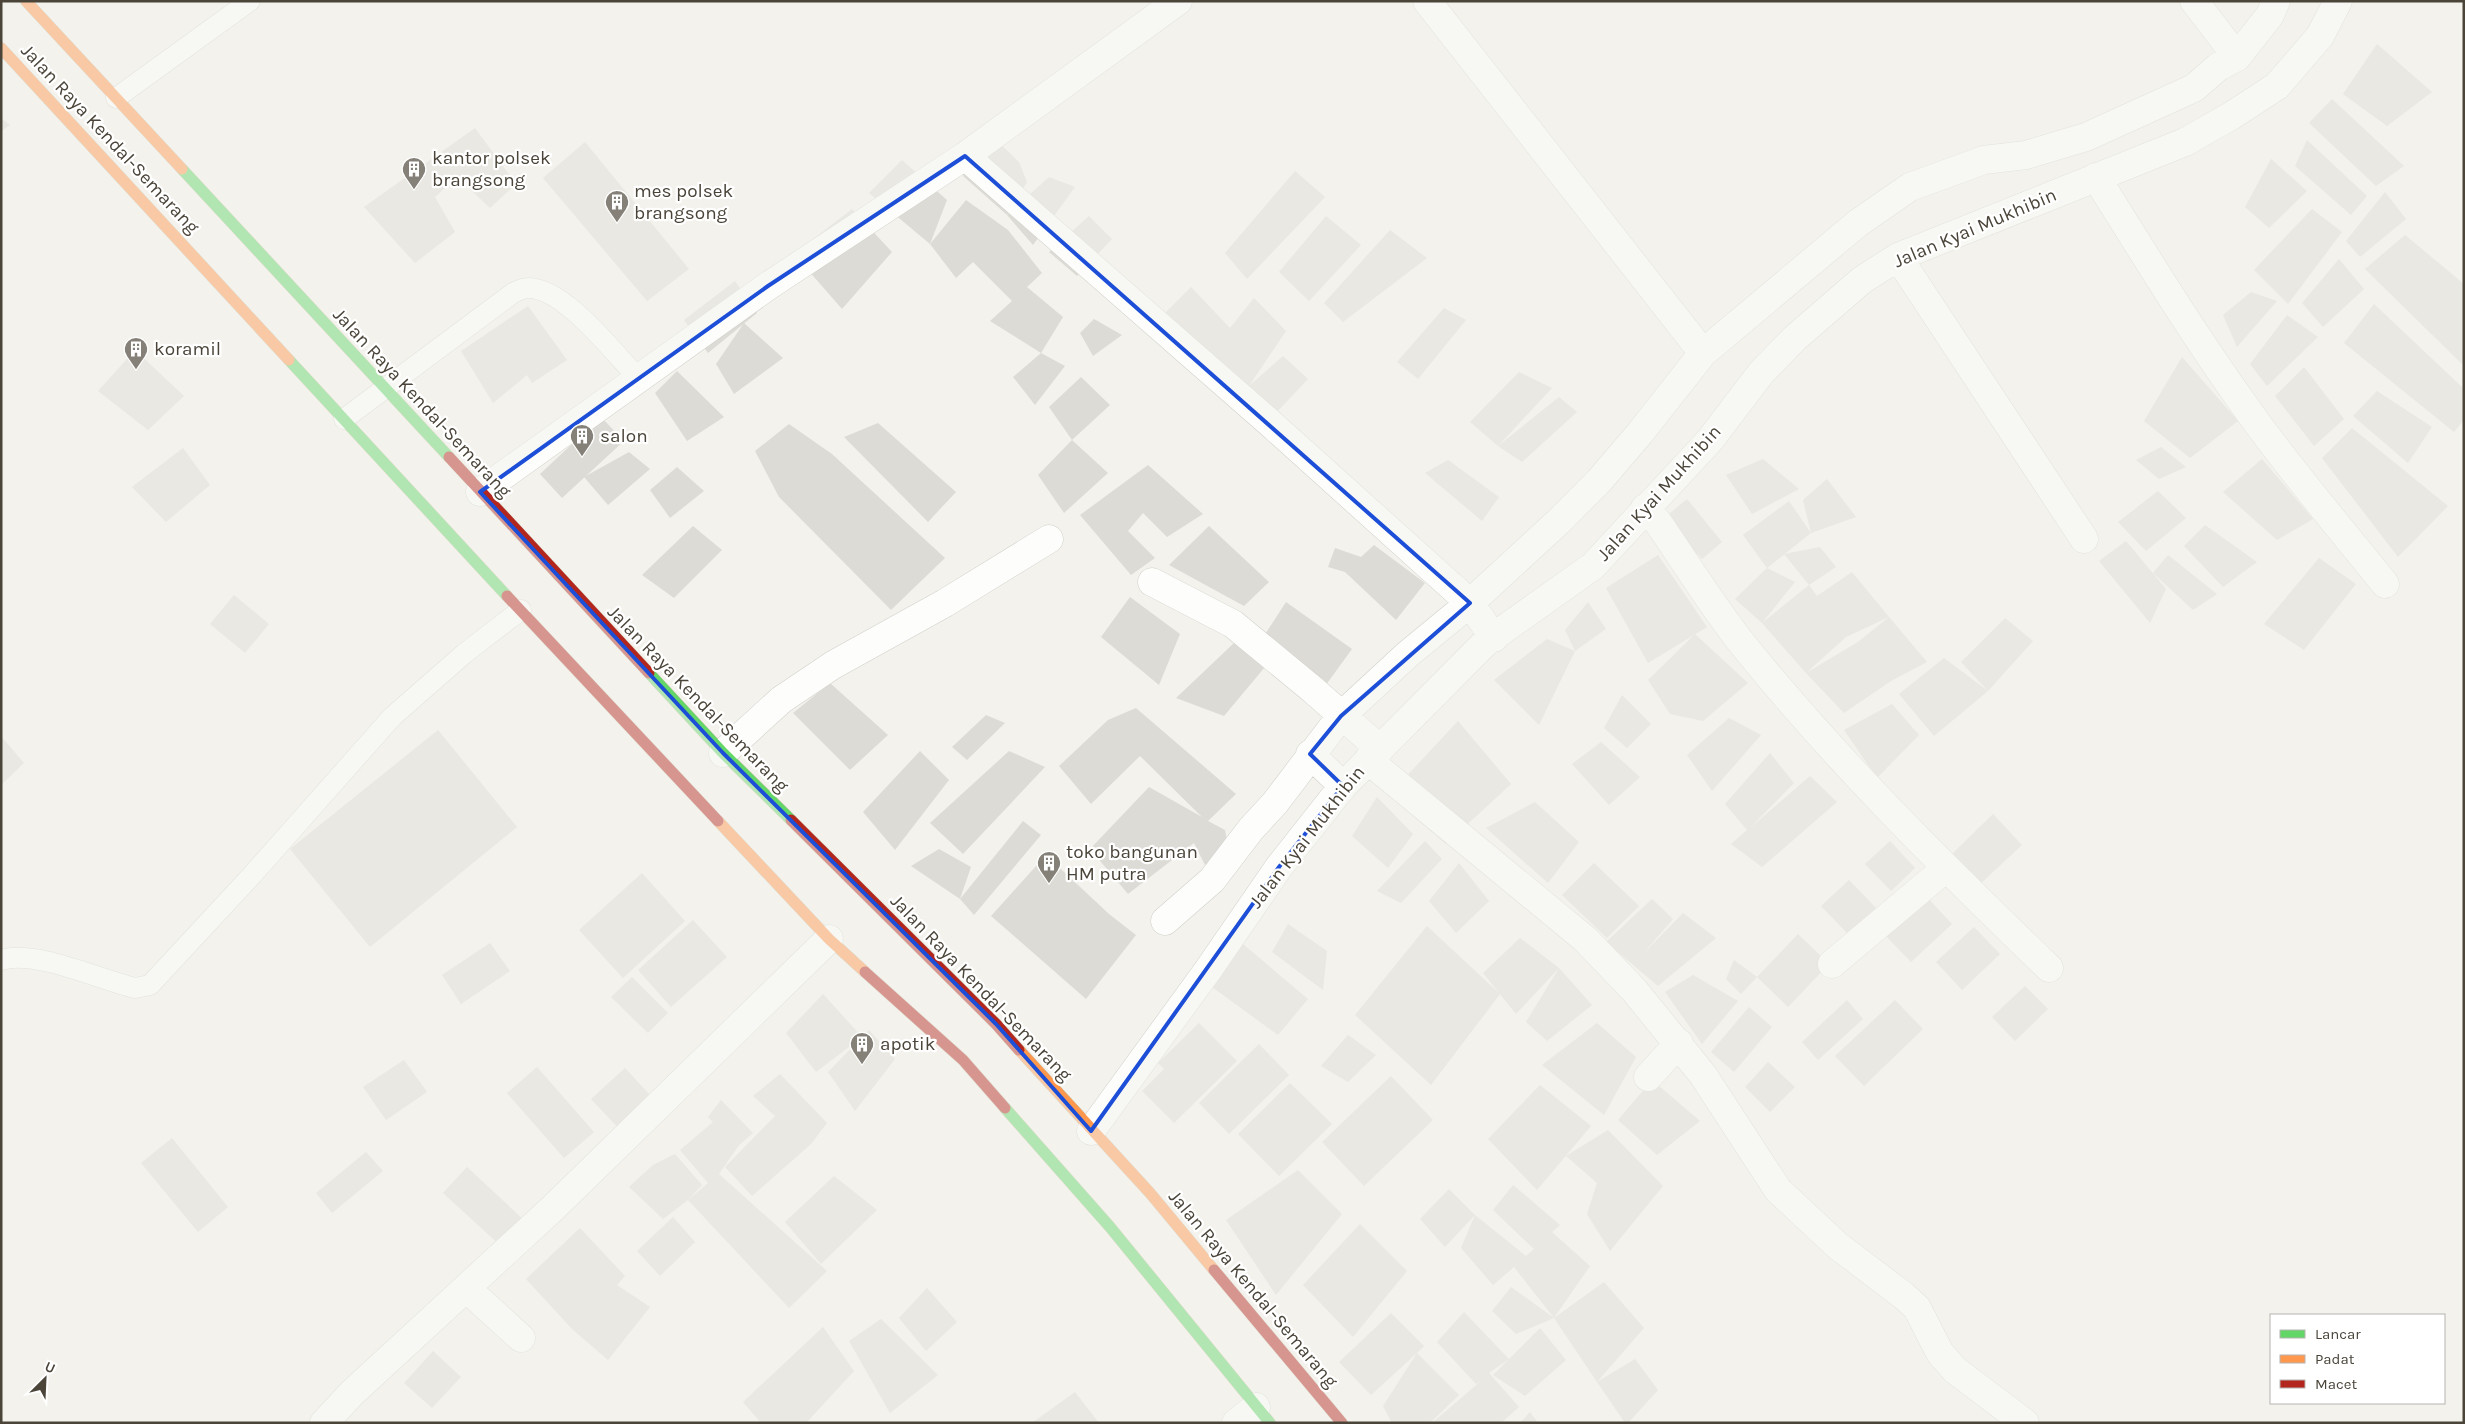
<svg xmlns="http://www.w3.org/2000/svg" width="2465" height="1424" viewBox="0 0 2465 1424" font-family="Karla,sans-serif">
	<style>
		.building { fill: #dddbd5 }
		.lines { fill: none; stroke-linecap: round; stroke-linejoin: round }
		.lane-casing { stroke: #d1d0cb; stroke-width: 21 }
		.street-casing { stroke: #d1d0cb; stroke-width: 29 }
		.fast-casing { stroke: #cac1a9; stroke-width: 12 }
		.slow-casing { stroke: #cac1a9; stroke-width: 12 }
		.jam-casing { stroke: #cac1a9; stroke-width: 12 }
		.lane { stroke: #fdfdfc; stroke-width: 20 }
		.street { stroke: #fdfdfc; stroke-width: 28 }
		.fast { stroke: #63d668; stroke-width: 11 }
		.slow { stroke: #ff974d; stroke-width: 11 }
		.jam { stroke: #b3261e; stroke-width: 11 }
		.marked { fill: none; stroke: #1d4ed8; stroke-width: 4; stroke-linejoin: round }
		.labels { text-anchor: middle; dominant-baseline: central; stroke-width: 4.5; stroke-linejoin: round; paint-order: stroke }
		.street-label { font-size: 19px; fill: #4a4439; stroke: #fff }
		.poi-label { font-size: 19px; fill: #4a4439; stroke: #fff; text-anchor: start }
	</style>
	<rect width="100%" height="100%" fill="#f3f2ed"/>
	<!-- building -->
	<path class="building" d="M2377 44 2432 92 2387 126 2343 94Z
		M2332 99 2404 166 2376 186 2309 123Z
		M1 118 10 125 1 131Z
		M475 128 516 184 490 208 457 177 435 197 455 232 415 263 364 207Z
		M996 140 1019 162 1027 182 1007 215 963 176Z
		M2307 140 2367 196 2351 215 2295 166Z
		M585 142 689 269 647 301 543 178Z
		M2271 159 2307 191 2269 228 2245 207Z
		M902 160 947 200 930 244 966 200 1008 230 1042 273 1027 287 1063 317 1041 353 990 321 1012 301 973 262 956 278 930 244 869 193Z
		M1295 171 1325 197 1247 279 1225 253Z
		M1049 177 1075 187 1033 245 1007 215Z
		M2385 192 2406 219 2360 257 2346 241Z
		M852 209 892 252 842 309 794 254Z
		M2312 209 2342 232 2288 304 2254 270Z
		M1089 216 1112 239 1077 276 1049 252Z
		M1326 216 1361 245 1309 301 1279 272Z
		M1390 230 1427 258 1343 322 1324 303Z
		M2405 235 2464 284V366L2365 269Z
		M2339 259 2364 289 2323 327 2302 303Z
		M735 281 757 313 708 353 684 320Z
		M1191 287 1230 328 1254 298 1286 331 1249 386 1283 356 1308 379 1273 416 1249 386 1211 353 1205 360 1165 313Z
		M2251 292 2277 301 2237 347 2223 315Z
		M2374 304 2464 389V420L2454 432 2344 343Z
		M528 306 567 360 532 383 527 375 493 403 461 351Z
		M1444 308 1466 320 1418 379 1397 362Z
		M2287 315 2318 337 2267 386 2250 364Z
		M1094 319 1122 335 1093 356 1080 333Z
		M744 323 783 358 734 394 716 364Z
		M135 350 184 396 148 430 98 391Z
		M1041 353 1065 366 1035 405 1013 377Z
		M2182 357 2238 421 2190 458 2144 421Z
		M2304 367 2344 419 2314 446 2275 396Z
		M677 371 724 417 687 441 655 393Z
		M1519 372 1552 388 1498 446 1470 422Z
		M1081 377 1110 405 1072 440 1108 473 1064 513 1038 475 1072 440 1049 407Z
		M2377 391 2432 427 2408 463 2353 416Z
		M1559 397 1577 412 1522 462 1498 446Z
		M601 417 624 441 562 498 540 474Z
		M878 423 956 492 928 522 844 437Z
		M789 424 832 454 945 558 891 610 779 497 755 451Z
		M2352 428 2448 506 2398 557 2322 458Z
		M2161 447 2186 467 2159 479 2136 460Z
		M183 448 210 485 166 522 132 487Z
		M629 452 650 469 608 505 584 477Z
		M1763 459 1799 489 1752 514 1726 475Z
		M2262 459 2313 519 2277 540 2223 492Z
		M1448 460 1499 497 1482 521 1425 473Z
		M1148 465 1203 514 1167 537 1143 513 1128 531 1155 558 1131 575 1080 515Z
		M677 467 704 491 670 518 650 490Z
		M1827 479 1856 517 1811 533 1767 568 1743 535 1789 501 1811 533 1803 500Z
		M2158 491 2186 518 2146 551 2118 522Z
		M1687 499 1722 542 1702 559 1663 519Z
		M2205 525 2257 562 2223 587 2184 546Z
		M693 526 722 550 674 598 642 575Z
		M1209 526 1269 582 1244 606 1169 565Z
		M2126 541 2166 589 2150 623 2099 561Z
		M1374 545 1425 583 1396 620 1345 572 1328 567 1335 548 1361 557Z
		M1820 547 1836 567 1809 585 1817 596 1852 572 1889 617 1846 637 1806 673 1762 623 1809 585 1784 554Z
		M1658 555 1707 627 1648 663 1606 588Z
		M2168 555 2217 594 2193 610 2153 573Z
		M2319 558 2356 584 2304 650 2264 624Z
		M1767 568 1795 582 1762 623 1735 599Z
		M234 595 269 624 245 653 210 624Z
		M1130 597 1180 634 1159 685 1101 637Z
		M1286 602 1352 649 1323 689 1262 639Z
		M1588 602 1606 629 1575 651 1565 630Z
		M1889 617 1927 662 1891 681 1844 713 1806 673 1858 642Z
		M2005 618 2033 641 1988 691 1961 662Z
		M1695 634 1748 683 1703 721 1670 714 1648 680Z
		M1547 639 1575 651 1539 725 1494 680Z
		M1235 642 1265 667 1224 716 1176 698Z
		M1944 658 1988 691 1934 736 1899 694Z
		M830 683 888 735 850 770 793 713Z
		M1622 695 1651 724 1627 748 1604 728Z
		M1892 704 1919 735 1877 778 1844 730Z
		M1136 708 1236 794 1208 821 1225 830 1229 851 1205 865 1194 843 1128 894 1090 849 1149 787 1202 817 1140 756 1091 804 1059 766 1108 720Z
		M986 715 1005 723 967 760 952 747Z
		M1729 718 1761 735 1712 791 1687 755Z
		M1458 721 1511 784 1446 844 1389 795Z
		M438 730 517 827 370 947 290 849Z
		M1 736 24 763 1 785Z
		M1601 742 1640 777 1609 805 1572 764Z
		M920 751 949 780 895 850 863 812Z
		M1009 751 1045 767 963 854 930 823Z
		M1770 753 1794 783 1750 828 1810 776 1837 802 1762 867 1731 844 1747 830 1725 804Z
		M1377 797 1413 834 1388 868 1352 836Z
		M1535 802 1579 842 1548 883 1486 828Z
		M1993 814 2022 845 1979 885 1951 855Z
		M1023 821 1041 835 974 915 960 899Z
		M1425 841 1442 859 1401 903 1377 891Z
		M1890 841 1915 868 1891 891 1865 864Z
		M939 849 971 867 960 899 911 866Z
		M1046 855 1109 914 1136 935 1086 999 991 916Z
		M1459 863 1489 901 1456 933 1429 901Z
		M1594 863 1639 906 1607 938 1562 895Z
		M642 873 685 921 623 978 579 930Z
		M1849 880 1878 910 1850 936 1821 906Z
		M1923 893 1952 924 1911 962 1882 932Z
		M1652 899 1673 919 1642 955 1683 913 1716 938 1658 986 1606 942Z
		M693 920 727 957 671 1007 638 970Z
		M1288 924 1327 951 1323 990 1272 952Z
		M1427 926 1500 994 1431 1085 1355 1015Z
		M1974 927 2000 954 1962 990 1936 962Z
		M1798 934 1829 964 1788 1007 1757 977Z
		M1520 938 1559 968 1516 1014 1483 973Z
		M1237 939 1308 999 1278 1035 1205 982Z
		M490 943 510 971 461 1004 442 975Z
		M1734 960 1757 977 1741 994 1726 979Z
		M1559 968 1592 1005 1547 1041 1526 1022Z
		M1693 975 1738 1001 1702 1044 1665 992Z
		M632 977 668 1013 648 1033 611 997Z
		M2025 986 2048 1009 2015 1041 1992 1017Z
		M823 994 862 1037 869 1030 895 1059 855 1111 828 1072 862 1037 816 1072 786 1033Z
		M1847 1000 1863 1019 1818 1060 1802 1042Z
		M1895 1000 1923 1029 1864 1086 1835 1056Z
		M1749 1007 1772 1027 1734 1072 1711 1052Z
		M1199 1023 1237 1061 1174 1123 1142 1091 1164 1069 1158 1063Z
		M1597 1023 1636 1057 1604 1115 1542 1065Z
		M1348 1035 1376 1055 1348 1082 1321 1066Z
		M1259 1044 1289 1075 1229 1134 1199 1103Z
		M404 1060 427 1092 386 1120 363 1087Z
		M1768 1062 1795 1087 1770 1112 1745 1087Z
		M537 1067 594 1132 564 1158 507 1093Z
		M625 1068 660 1106 627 1137 591 1099Z
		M780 1074 827 1123 811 1144 752 1196 725 1167 775 1116 753 1096Z
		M1391 1076 1433 1120 1364 1186 1322 1142Z
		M1652 1080 1700 1121 1657 1155 1618 1120Z
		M1290 1083 1332 1124 1279 1176 1238 1134Z
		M1540 1085 1591 1126 1537 1190 1488 1139Z
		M721 1100 753 1133 739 1145 719 1174 827 1271 789 1308 688 1200 663 1219 629 1187 653 1165 675 1154 702 1185 688 1200 708 1183 680 1150 713 1122 708 1117Z
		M1608 1130 1663 1186 1610 1251 1587 1214 1597 1183 1566 1156Z
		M172 1138 228 1207 198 1232 141 1163Z
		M366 1152 383 1171 332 1213 316 1193Z
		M467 1167 525 1221 502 1247 443 1193Z
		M1298 1170 1342 1214 1276 1295 1226 1220Z
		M834 1176 877 1210 821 1264 785 1222Z
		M1513 1185 1560 1225 1552 1232 1590 1266 1554 1318 1514 1267 1493 1285 1461 1248 1475 1215 1445 1247 1420 1219 1449 1189 1475 1215 1526 1256 1534 1249 1493 1210Z
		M673 1217 695 1242 660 1276 637 1251Z
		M1360 1224 1407 1271 1353 1337 1303 1285Z
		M580 1228 625 1276 617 1285 650 1307 608 1360 572 1329 526 1279Z
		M1604 1282 1644 1328 1597 1382 1554 1318Z
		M1511 1287 1554 1318 1516 1334 1492 1311Z
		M927 1288 957 1322 926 1351 899 1318Z
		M1464 1312 1509 1359 1540 1328 1566 1360 1525 1396 1493 1375 1509 1359 1489 1373 1519 1407 1501 1423H1432L1482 1380 1476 1384 1437 1342Z
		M1391 1313 1424 1346 1417 1353 1459 1395 1430 1423H1392L1383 1406 1417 1353 1371 1395 1339 1362Z
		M881 1319 938 1375 890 1413 849 1341Z
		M823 1327 854 1371 806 1423H761L743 1402Z
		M433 1351 461 1377 432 1408 404 1383Z
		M1635 1359 1658 1390 1628 1423H1625L1597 1382Z
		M1075 1392 1099 1423H1032Z
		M1530 1412 1538 1423H1520Z"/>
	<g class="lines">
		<!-- lane casing -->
		<g class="lane-casing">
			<path id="lane" d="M116 98 250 1
				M344 419 513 293C517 291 523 288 527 288 563 286 614 353 638 378
				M1 960C35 949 100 980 135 988L150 985 253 874 392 717 465 653 521 610"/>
		</g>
		<!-- street casing -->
		<g class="street-casing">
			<path id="street" d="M1427 1 1703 353
				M2194 1 2237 57
				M965 156 1270 423 1470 603 1494 638
				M2096 177C2149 262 2201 347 2260 427 2300 481 2343 532 2385 584
				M1898 257 2084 539
				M480 492 768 286 965 156 1178 1
				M1645 508 1657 521C1686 563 1712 606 1744 646 1837 761 1942 865 2049 968
				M1152 582 1233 624 1312 689 1380 749
				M723 753 781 700 833 665 945 603 1049 539
				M1310 754 1343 786
				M1368 760 1585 939 1634 990 1703 1075 1778 1190 1838 1246 1904 1296 1917 1308 1940 1353 1955 1370 2025 1423
				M1165 921 1212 880 1251 829 1275 803 1341 716 1408 654 1470 603 1558 522 1599 481 1640 433 1703 353 1858 223 1910 187 1984 160 2026 155 2086 137 2194 88 2218 67 2237 57 2270 15 2276 1
				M1832 964 1946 868
				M1648 1077 1679 1043
				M1091 1131 1208 970 1279 867 1343 786 1486 642 1593 566 1710 440 1761 373 1795 338 1862 280 1898 257 2185 142 2231 116 2277 86 2320 36 2338 1
				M466 1288 521 1338
				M324 1423 352 1393 553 1208 829 939
				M1236 1423 1256 1407"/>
		</g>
		<!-- fast casing -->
		<g class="fast-casing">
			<path id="fast" d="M182 169 449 457
				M289 360 507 596
				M649 673 723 753 791 820
				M1005 1108 1110 1227 1270 1423"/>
		</g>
		<!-- slow casing -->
		<g class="slow-casing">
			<path id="slow" d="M26 1 182 169
				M1 48 289 360
				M718 821 829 939 865 972
				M1019 1050 1150 1193 1214 1270"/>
		</g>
		<!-- jam casing -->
		<g class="jam-casing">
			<path id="jam" d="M449 457 649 673
				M507 596 718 821
				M791 820 996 1024 1019 1050
				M865 972 963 1060 1005 1108
				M1214 1270 1342 1423"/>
		</g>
		<!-- lane -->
		<use href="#lane" class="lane"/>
		<!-- street -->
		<use href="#street" class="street"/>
		<!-- fast -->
		<use href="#fast" class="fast"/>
		<!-- slow -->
		<use href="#slow" class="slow"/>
		<!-- jam -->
		<use href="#jam" class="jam"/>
	</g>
	<!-- marked area -->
	<path d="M0 0H2465V1424H0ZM965 156 1470 603 1341 716 1310 754 1343 786 1279 867 1091 1131 996 1024 723 753 480 492 768 286Z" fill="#f3f2ed" fill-opacity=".55" fill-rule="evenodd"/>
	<path class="marked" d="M965 156 1470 603 1341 716 1310 754 1343 786 1279 867 1091 1131 996 1024 723 753 480 492 768 286Z"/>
	<!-- icons -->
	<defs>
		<g id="building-pin" transform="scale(1.25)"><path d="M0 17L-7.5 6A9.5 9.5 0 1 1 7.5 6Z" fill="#858178" stroke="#fff"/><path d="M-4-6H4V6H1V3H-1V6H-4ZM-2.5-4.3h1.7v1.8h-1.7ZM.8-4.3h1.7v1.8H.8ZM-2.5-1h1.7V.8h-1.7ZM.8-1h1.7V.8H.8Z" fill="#fff"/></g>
	</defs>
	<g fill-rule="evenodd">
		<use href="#building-pin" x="414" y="169"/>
		<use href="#building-pin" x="617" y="202"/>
		<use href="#building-pin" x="136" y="349"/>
		<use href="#building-pin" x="582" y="436"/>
		<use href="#building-pin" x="1049" y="863"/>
		<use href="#building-pin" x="862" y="1044"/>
	</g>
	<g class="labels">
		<!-- street labels -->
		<g class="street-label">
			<text transform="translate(110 139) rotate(47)">Jalan Raya Kendal-Semarang</text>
			<text transform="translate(1975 228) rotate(-23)">Jalan Kyai Mukhibin</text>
			<text transform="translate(422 403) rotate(47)">Jalan Raya Kendal-Semarang</text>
			<text transform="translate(1659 493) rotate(-48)">Jalan Kyai Mukhibin</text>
			<text transform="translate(698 699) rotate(46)">Jalan Raya Kendal-Semarang</text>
			<text transform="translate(1307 837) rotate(-52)">Jalan Kyai Mukhibin</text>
			<text transform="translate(981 988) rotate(46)">Jalan Raya Kendal-Semarang</text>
			<text transform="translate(1253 1289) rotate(50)">Jalan Raya Kendal-Semarang</text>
		</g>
		<!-- poi labels -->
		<g class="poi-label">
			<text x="432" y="158">kantor polsek<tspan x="432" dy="22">brangsong</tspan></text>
			<text x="634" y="191">mes polsek<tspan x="634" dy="22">brangsong</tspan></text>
			<text x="154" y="349">koramil</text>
			<text x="600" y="436">salon</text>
			<text x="1066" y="852">toko bangunan<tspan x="1066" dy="22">HM putra</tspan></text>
			<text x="880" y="1044">apotik</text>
		</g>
	</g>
	<!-- border -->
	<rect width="2465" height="1424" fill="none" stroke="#4a4439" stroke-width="5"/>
	<!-- legend -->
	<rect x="2270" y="1314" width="175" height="90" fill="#ffffff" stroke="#b7b4b0"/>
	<rect x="2280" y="1330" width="25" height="8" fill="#63d668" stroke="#b7b4b0"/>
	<text x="2315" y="1339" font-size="15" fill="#4a4439">Lancar</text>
	<rect x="2280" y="1355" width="25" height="8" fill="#ff974d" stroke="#b7b4b0"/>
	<text x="2315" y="1364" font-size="15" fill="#4a4439">Padat</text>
	<rect x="2280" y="1380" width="25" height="8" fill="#b3261e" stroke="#b7b4b0"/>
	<text x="2315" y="1389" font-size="15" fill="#4a4439">Macet</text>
	<!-- north arrow -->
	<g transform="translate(45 1379) rotate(24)" stroke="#ffffff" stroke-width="4" paint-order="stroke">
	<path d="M0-4L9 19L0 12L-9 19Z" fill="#4a4439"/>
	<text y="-8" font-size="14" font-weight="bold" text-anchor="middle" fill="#4a4439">U</text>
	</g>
</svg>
